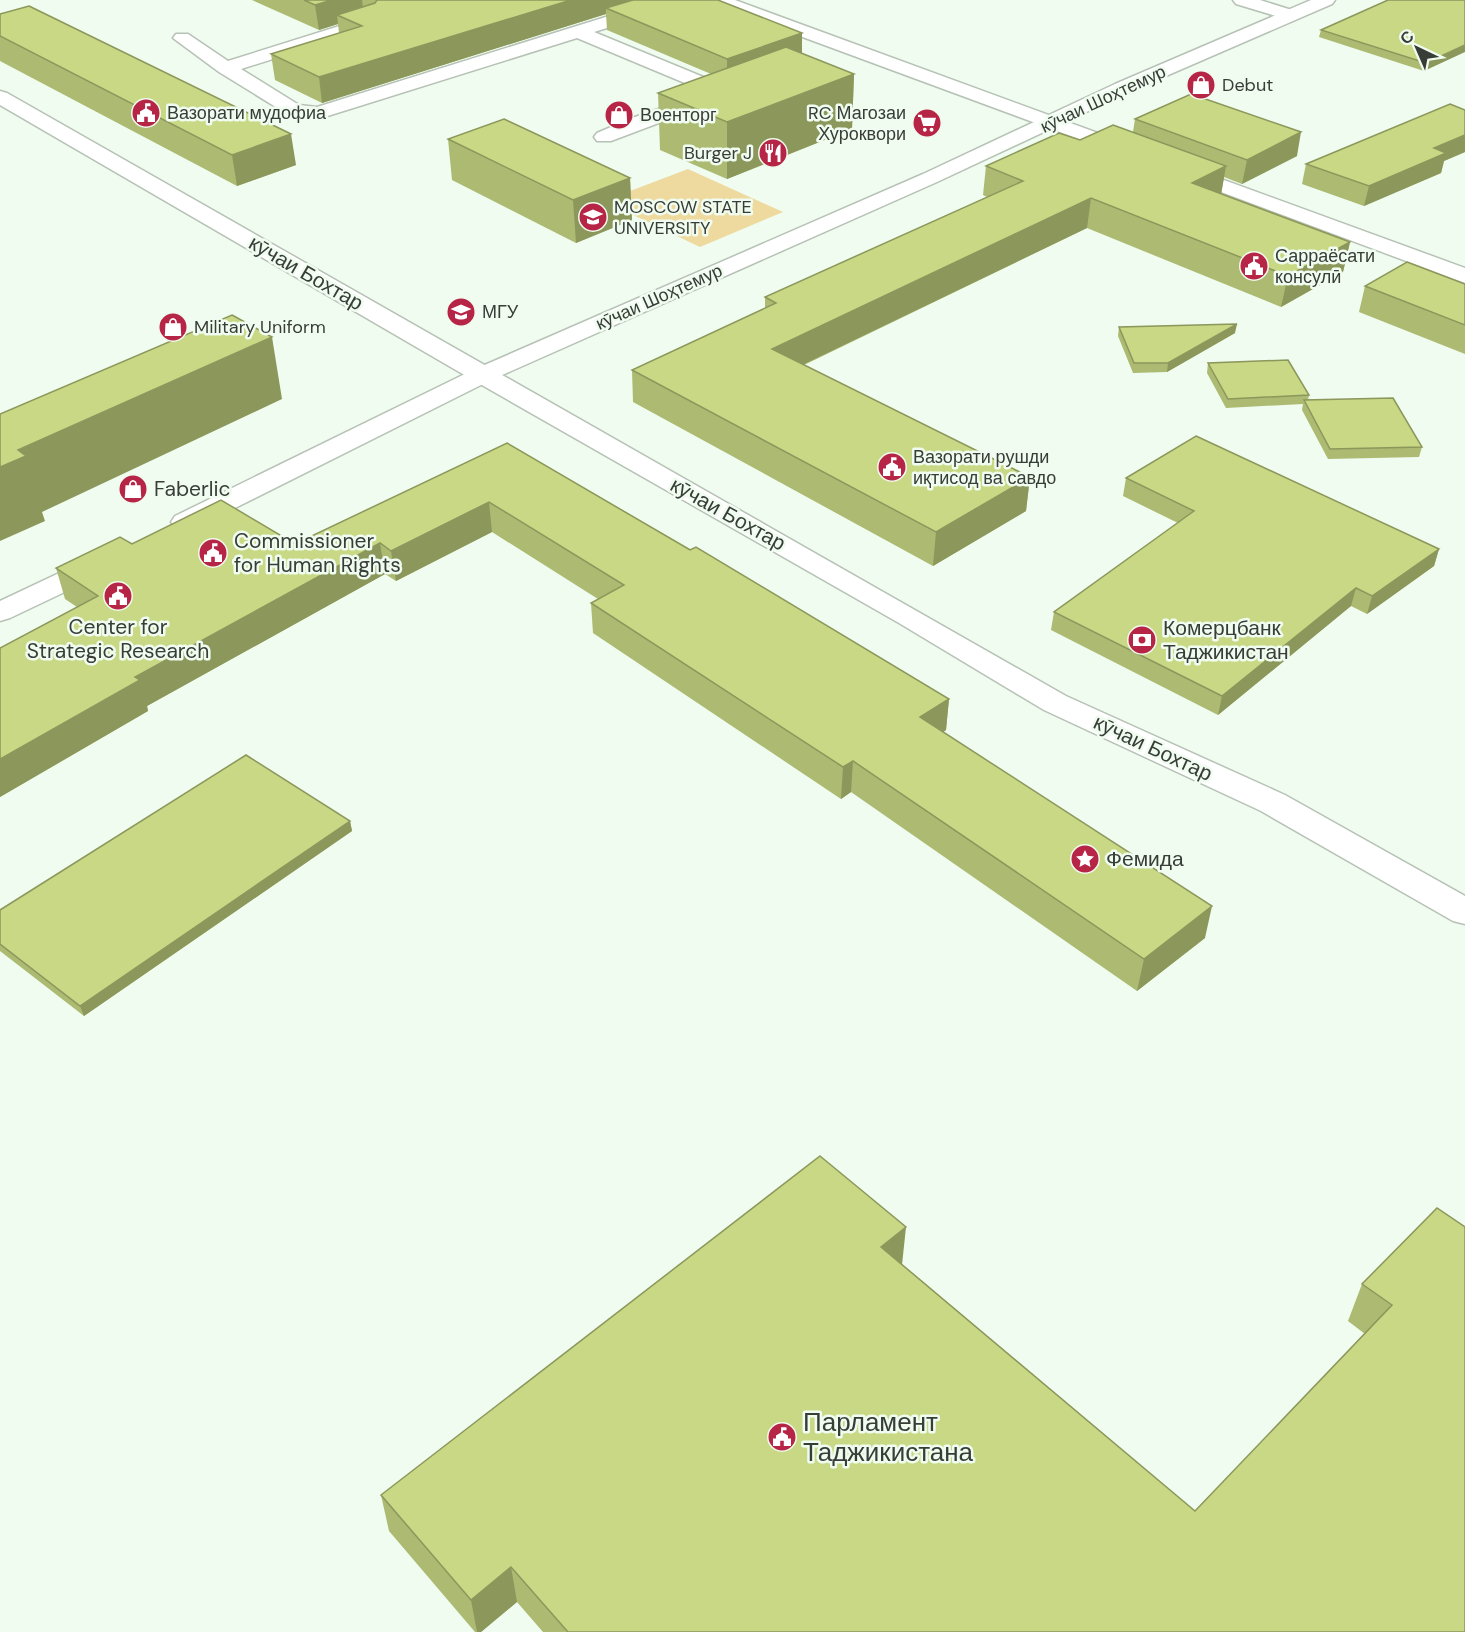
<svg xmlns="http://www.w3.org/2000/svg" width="1465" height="1632" viewBox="0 0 1465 1632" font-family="'DM Sans',sans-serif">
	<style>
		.green { fill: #eed99e }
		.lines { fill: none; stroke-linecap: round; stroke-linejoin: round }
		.minor-casing { stroke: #b7c2b6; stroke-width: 3 }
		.tertiary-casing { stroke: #b7c2b6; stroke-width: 3 }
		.secondary-casing { stroke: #b7c2b6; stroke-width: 3 }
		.minor { fill: #fff; fill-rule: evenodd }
		.tertiary { fill: #fff; fill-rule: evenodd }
		.secondary { fill: #fff; fill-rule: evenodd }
		.wall { fill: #acba72 }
		.shaded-wall { fill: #8c975c }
		.building { fill: #c8d884; stroke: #8c975c; stroke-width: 1.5 }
		.labels { text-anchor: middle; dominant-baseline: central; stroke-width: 5; stroke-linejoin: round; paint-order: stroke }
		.far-poi-label { font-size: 18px; fill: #393d38; stroke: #f0fcef; text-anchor: start }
		.far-street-label { font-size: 18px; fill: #393d38; stroke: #f0fcef }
		.street-label { font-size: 21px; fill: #393d38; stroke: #f0fcef }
		.poi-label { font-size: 21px; fill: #393d38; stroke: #f0fcef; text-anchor: start }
		.near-poi-label { font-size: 26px; fill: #393d38; stroke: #f0fcef; text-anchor: start }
	</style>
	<rect width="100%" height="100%" fill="#f0fcef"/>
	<!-- green -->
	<path class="green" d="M688 169 783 212 700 247 604 201Z"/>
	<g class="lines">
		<!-- minor casing -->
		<g class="minor-casing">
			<path id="minor" d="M660 0H687L684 4 594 32 730 88 733 92 730 96H716L577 38 318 119 287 114 219 72 173 38 176 34H188L228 61 365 18H377L380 22 377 26 241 69 299 105 317 107Z
				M710 0H735L1136 147 1139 151 1136 155H1122L713 4Z
				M1233 0H1260L1295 11 1298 15 1295 19 1289 20 1236 4Z
				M702 94 709 96 712 100 709 104 611 141H597L594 137 597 133 632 118Z
				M1180 164 1465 268V283L1173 174 1170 170 1173 166Z"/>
		</g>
		<!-- tertiary casing -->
		<g class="tertiary-casing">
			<path id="tertiary" d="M0 91 7 93 1066 696 1285 795 1465 896V924L1453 921 1261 811 1044 710 899 623 473 380 0 105Z"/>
		</g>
		<!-- secondary casing -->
		<g class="secondary-casing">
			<path id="secondary" d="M1311 0H1335L1332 4 1129 92 937 182 491 380 195 528 185 530 175 528 171 522 175 516 473 370 923 174 1115 84Z
				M101 556 111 558 115 564 111 570 10 618 0 621V601L91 558Z"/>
		</g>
		<!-- minor -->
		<use href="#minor" class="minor"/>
		<!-- tertiary -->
		<use href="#tertiary" class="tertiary"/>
		<!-- secondary -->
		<use href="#secondary" class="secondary"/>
	</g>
	<!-- wall -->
	<path class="wall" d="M252 0H718L802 54 854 74 852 129 727 179 660 150 658 93 711 74 607 30 606 14 322 103 275 80 271 54 339 33 338 24 319 30Z
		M1465 0 1424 71 1319 37 1321 30Z
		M0 14 296 165 237 186 0 61Z
		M1465 110V152L1444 161 1441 173 1364 206 1302 184 1306 164Z
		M1135 119 1297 156 1242 184 1224 177 1221 194 1350 242 1343 272 1281 307 1087 228 804 365 1030 477 1026 511 933 566 633 402 632 370 765 308V297L987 197 983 195 986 166 1080 140 1133 132Z
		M448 139 630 178 632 220 576 243 452 180Z
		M1465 284V354L1359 312 1365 286Z
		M1119 327 1235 333 1167 372 1133 373 1118 336Z
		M1208 363 1309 395 1308 400 1422 447 1419 457 1328 459 1302 410 1303 404 1226 408 1207 373Z
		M507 443 949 699 946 730 943 732 1205 938 1137 991 851 792 841 799 593 633 591 603 598 599 492 532 396 581 385 574 147 706 148 711 0 797V648L77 607 65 599 56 568 132 544H295Z
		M1126 478 1439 549 1434 566 1367 614 1351 606 1218 715 1051 630 1054 612 1178 523 1123 496Z
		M350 821 352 831 84 1016 0 951V910Z
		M1437 1208 1465 1632H543L517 1602 481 1632H475L389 1531 381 1495 902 1264 1195 1511 1365 1334 1348 1321 1362 1284Z"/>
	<!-- shaded-wall -->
	<path class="shaded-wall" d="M332 0H362L364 16 337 15 338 24 319 30 315 5Z
		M571 0H636L606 8V14L322 103 319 77Z
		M802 33V56L727 82V59Z
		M1465 45V52L1424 71 1426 63Z
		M854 74 852 129 727 179V122Z
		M1301 132 1297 156 1242 184 1247 160Z
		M291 134 296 165 237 186 232 155Z
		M1465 135V152L1444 161 1441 173 1364 206 1369 186 1434 148Z
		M1226 166 1221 195 1192 183Z
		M630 178 632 220 576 243 573 200Z
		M1091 198 1087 228 771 380 772 349Z
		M1350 242 1343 272 1281 307 1288 276Z
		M1237 324 1235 333 1167 372 1168 363Z
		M272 337 282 399 42 512 45 521 0 541V467L18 450Z
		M1030 477 1026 511 933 566 936 532Z
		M489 502 492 532 396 581 391 551Z
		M380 543 385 574 147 706 148 711 0 797V759L135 677Z
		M1439 549 1434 566 1367 614 1372 596Z
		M1356 588 1351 606 1218 715 1222 696Z
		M949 699 946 730 918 749 920 717Z
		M853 761 851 792 841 799 843 767Z
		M350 821 352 831 84 1016 80 1006Z
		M1212 906 1205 938 1137 991 1144 959Z
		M906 1227 902 1265 881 1247Z
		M511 1567 517 1602 481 1632H477L471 1600Z"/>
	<!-- building -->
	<path class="building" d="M304 0H332L315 5Z
		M377 0H571L319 77 271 54 362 26 337 15 375 3Z
		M633 0H718L802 33 727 59 606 8Z
		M1388 0H1465V45L1426 63 1321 30Z
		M29 6 291 134 232 155 0 36V14Z
		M786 47 854 74 727 122 658 93Z
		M1191 94 1301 132 1247 160 1135 119Z
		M1450 104 1465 110V135L1434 148 1446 153 1369 186 1306 164Z
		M504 119 630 178 573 200 448 139Z
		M1113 125 1226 166 1192 183 1350 242 1288 276 1091 198 772 349 1030 477 936 532 632 370 776 303 765 297 1023 181 986 166 1059 133 1080 140Z
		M1407 262 1465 284V325L1365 286Z
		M232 315 272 337 18 450 26 456 0 467V414Z
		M1237 324 1168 363H1134L1119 327Z
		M1288 360 1309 395 1228 399 1208 363Z
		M1393 398 1422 447 1330 449 1304 400Z
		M1196 436 1439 549 1372 596 1356 588 1222 696 1054 612 1194 511 1126 478Z
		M507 443 690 550 696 547 949 699 920 717 1212 906 1144 959 853 761 843 767 591 603 624 585 489 502 391 551 380 543 135 677 140 680 0 759V648L98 596 56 568 120 537 132 544 221 500 295 544Z
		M246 755 350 821 80 1006 0 944V910Z
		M820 1156 906 1227 881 1247 1195 1511 1392 1305 1362 1284 1437 1208 1465 1227V1632H568L511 1567 471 1600 381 1495Z"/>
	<!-- icons -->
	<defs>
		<g id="shop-disc" transform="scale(1.5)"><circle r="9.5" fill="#b62546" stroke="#f0fcef"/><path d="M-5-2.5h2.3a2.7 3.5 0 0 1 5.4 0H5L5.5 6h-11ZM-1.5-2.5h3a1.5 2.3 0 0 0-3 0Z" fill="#fff"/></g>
		<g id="civic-disc" transform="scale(1.5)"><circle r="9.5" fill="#b62546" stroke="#f0fcef"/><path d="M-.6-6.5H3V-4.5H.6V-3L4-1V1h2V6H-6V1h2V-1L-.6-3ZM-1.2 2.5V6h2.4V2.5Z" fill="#fff"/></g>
		<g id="supermarket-disc" transform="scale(1.5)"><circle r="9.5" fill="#b62546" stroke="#f0fcef"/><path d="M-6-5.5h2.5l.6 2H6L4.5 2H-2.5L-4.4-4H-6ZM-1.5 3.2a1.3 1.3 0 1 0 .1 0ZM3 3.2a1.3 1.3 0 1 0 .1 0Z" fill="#fff"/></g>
		<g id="restaurant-disc" transform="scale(1.5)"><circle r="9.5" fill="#b62546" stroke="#f0fcef"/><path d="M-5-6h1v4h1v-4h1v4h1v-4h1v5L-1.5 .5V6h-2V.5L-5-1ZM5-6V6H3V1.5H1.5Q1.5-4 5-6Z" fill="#fff"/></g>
		<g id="university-disc" transform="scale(1.5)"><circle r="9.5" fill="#b62546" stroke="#f0fcef"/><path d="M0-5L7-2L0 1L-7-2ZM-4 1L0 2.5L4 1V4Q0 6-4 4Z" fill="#fff"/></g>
		<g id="bank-disc" transform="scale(1.5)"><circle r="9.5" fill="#b62546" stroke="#f0fcef"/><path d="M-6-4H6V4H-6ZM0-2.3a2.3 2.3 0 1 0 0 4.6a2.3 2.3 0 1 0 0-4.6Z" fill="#fff"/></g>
		<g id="sight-disc" transform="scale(1.5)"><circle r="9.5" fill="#b62546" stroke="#f0fcef"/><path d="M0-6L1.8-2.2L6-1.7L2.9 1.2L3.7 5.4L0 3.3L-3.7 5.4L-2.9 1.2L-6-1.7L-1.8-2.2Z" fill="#fff"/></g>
	</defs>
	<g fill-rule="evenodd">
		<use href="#shop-disc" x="1201" y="85"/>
		<use href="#civic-disc" x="146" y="113"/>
		<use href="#shop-disc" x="619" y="115"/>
		<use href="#supermarket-disc" x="927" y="123"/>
		<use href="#restaurant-disc" x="773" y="153"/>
		<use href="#university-disc" x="593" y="217"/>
		<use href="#civic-disc" x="1254" y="266"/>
		<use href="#university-disc" x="461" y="312"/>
		<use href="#shop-disc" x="173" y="327"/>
		<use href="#civic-disc" x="892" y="467"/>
		<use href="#shop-disc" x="133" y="489"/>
		<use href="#civic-disc" x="213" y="553"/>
		<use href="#civic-disc" x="118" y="596"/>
		<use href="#bank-disc" x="1142" y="640"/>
		<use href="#sight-disc" x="1085" y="859"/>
		<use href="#civic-disc" x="782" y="1437"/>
	</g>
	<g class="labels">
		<!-- far-poi labels -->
		<g class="far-poi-label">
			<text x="1222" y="85">Debut</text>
			<text x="167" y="113">Вазорати мудофиа</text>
			<text x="906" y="113" text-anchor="end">RC Магозаи<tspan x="906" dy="21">Хуроквори</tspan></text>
			<text x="640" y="115">Военторг</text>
			<text x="752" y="153" text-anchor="end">Burger J</text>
			<text x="614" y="207">MOSCOW STATE<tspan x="614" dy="21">UNIVERSITY</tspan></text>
			<text x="1275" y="256">Сарраёсати<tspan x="1275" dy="21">консулӣ</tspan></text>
			<text x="482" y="312">МГУ</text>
			<text x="194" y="327">Military Uniform</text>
			<text x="913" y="457">Вазорати рушди<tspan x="913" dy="21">иқтисод ва савдо</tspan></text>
		</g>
		<!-- far-street labels -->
		<g class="far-street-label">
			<text transform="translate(1103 99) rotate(-25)">кӯчаи Шоҳтемур</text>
			<text transform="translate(659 297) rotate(-24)">кӯчаи Шоҳтемур</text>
		</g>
		<!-- street labels -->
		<g class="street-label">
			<text transform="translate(306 273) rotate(30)">кӯчаи Бохтар</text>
			<text transform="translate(728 514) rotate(29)">кӯчаи Бохтар</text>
			<text transform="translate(1153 748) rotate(25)">кӯчаи Бохтар</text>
		</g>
		<!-- poi labels -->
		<g class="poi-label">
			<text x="154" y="489">Faberlic</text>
			<text x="234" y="541">Commissioner<tspan x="234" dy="24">for Human Rights</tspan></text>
			<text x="118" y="627" text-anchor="middle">Center for<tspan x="118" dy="24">Strategic Research</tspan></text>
			<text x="1163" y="628">Комерцбанк<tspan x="1163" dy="24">Таджикистан</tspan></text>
			<text x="1106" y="859">Фемида</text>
		</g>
		<!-- near-poi labels -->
		<g class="near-poi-label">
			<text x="803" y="1422">Парламент<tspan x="803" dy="30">Таджикистана</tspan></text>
		</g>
	</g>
	<!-- north arrow -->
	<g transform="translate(1417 48) rotate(316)" stroke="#f0fcef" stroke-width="4.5" paint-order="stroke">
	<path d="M0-4.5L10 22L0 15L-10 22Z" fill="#393d38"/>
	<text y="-9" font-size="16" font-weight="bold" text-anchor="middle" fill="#393d38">С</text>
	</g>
</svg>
